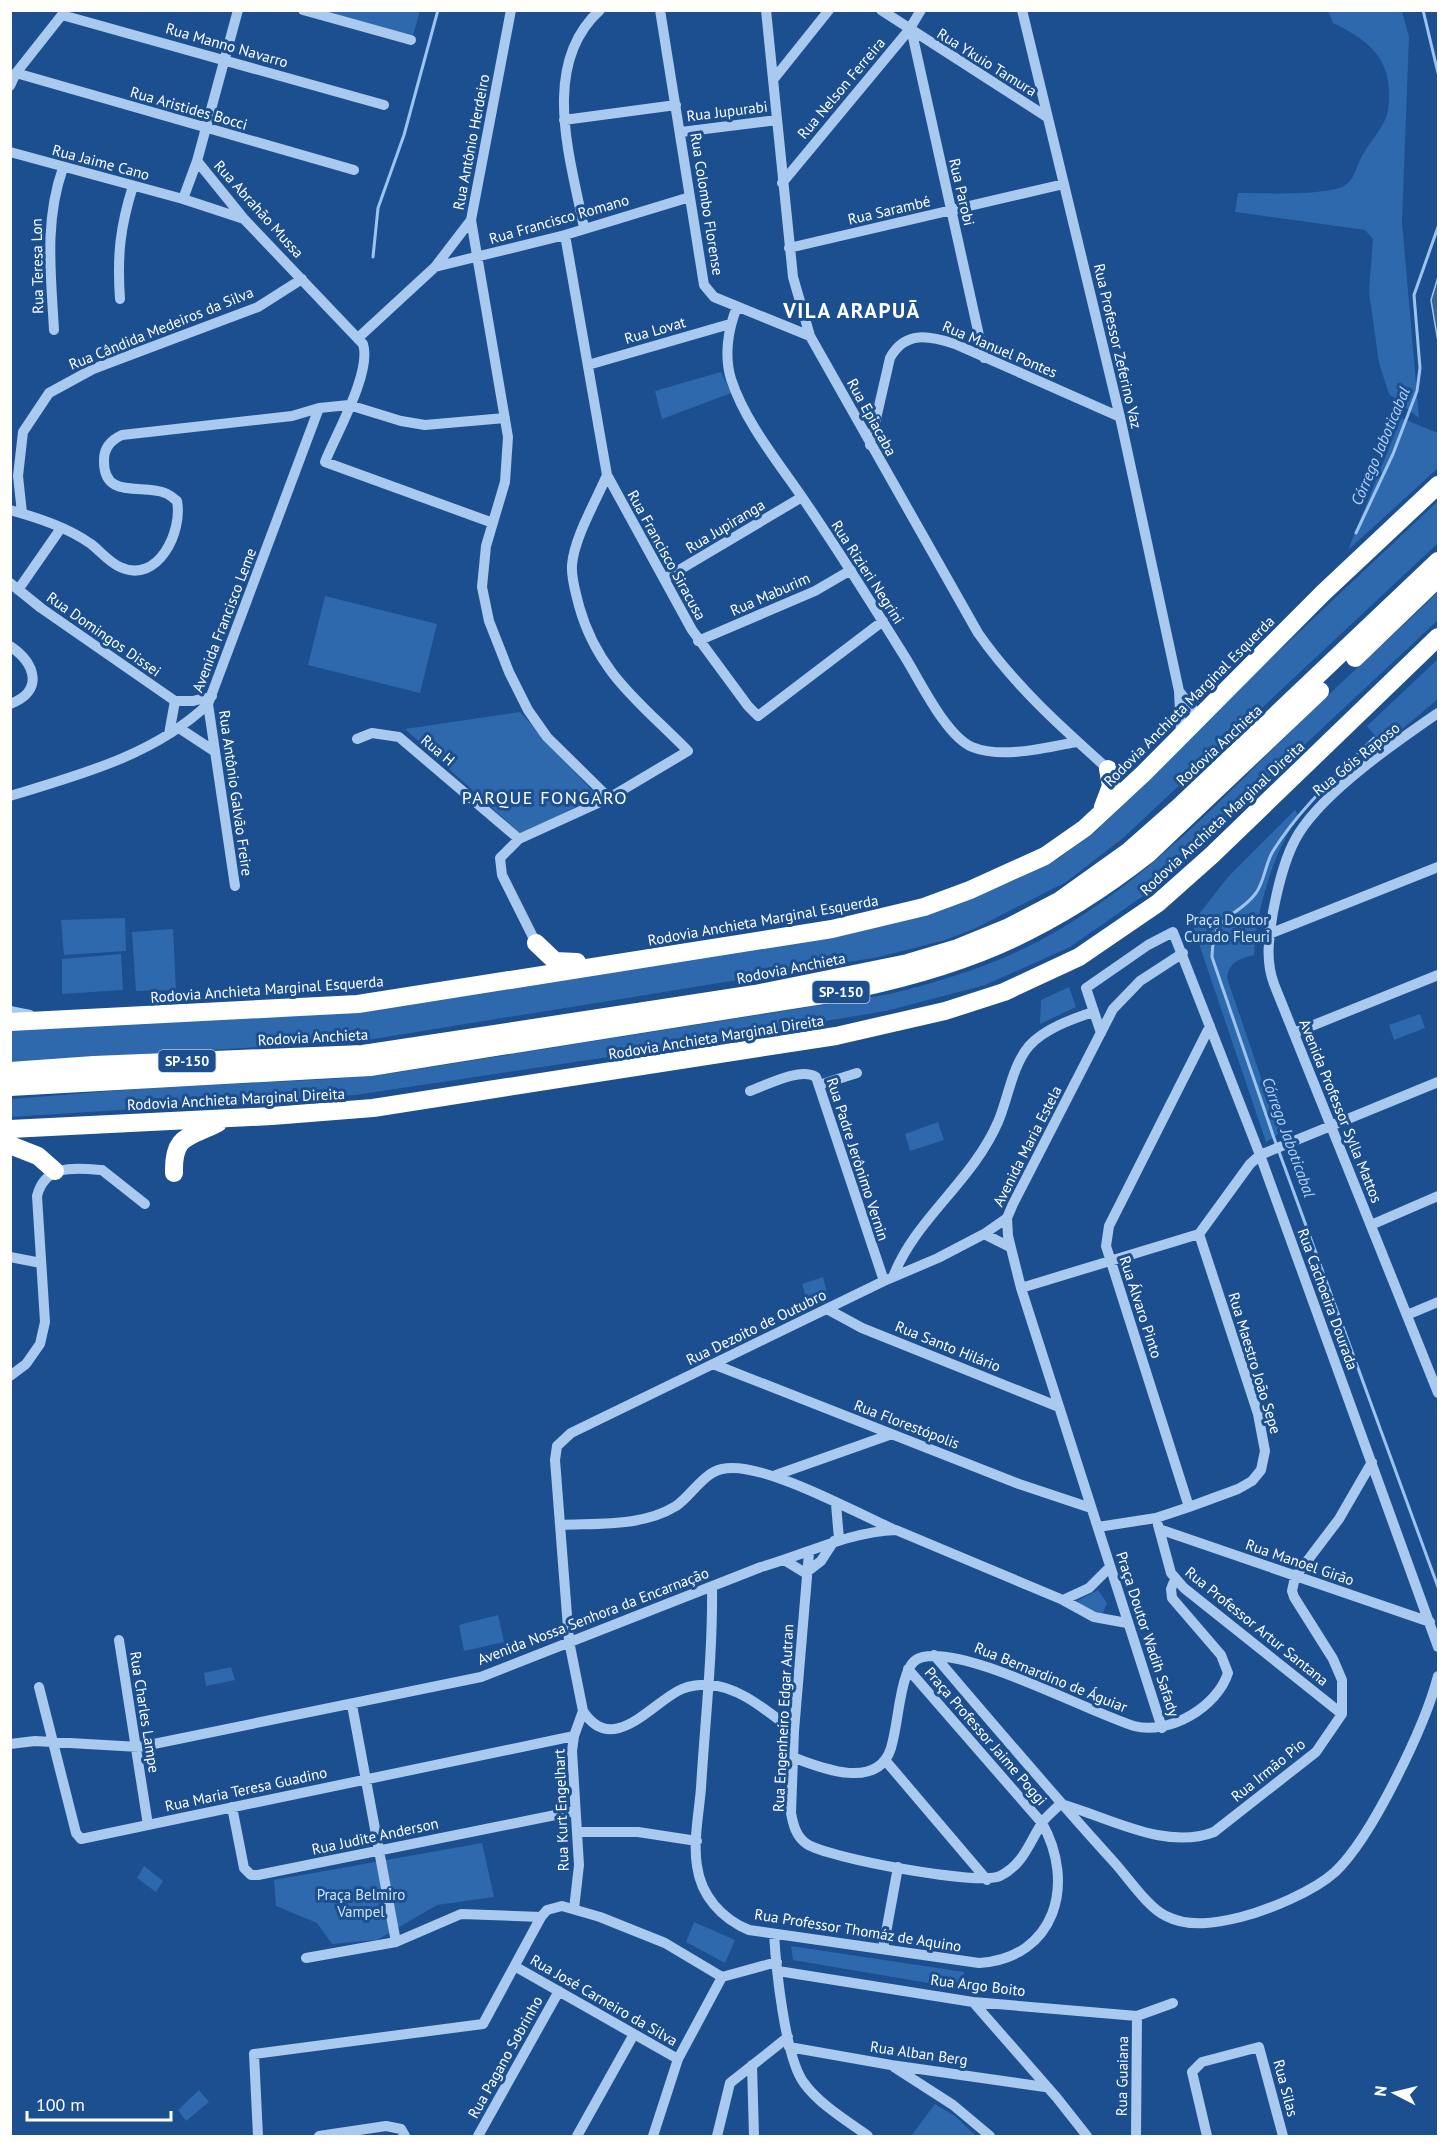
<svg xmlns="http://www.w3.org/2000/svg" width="1449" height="2147" viewBox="0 0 1449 2147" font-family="'PT Sans',sans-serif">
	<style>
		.green { fill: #2e69ad }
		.water { fill: #3c6290; stroke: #9cc4f0; stroke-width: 1.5 }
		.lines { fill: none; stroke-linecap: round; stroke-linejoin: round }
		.stream { stroke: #9cc4f0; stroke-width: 3 }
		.minor { stroke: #a9c9ee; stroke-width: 10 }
		.highway { stroke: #fff; stroke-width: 18 }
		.labels { text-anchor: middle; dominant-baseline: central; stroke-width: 6; stroke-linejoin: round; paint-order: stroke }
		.shield { fill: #1b4f8f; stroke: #bbcadd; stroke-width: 1.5 }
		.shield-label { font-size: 14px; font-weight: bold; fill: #fff }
		.street-label { font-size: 15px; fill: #fff; stroke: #1b4f8f }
		.park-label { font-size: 15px; fill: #cfe3fa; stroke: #1b4f8f }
		.water-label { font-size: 16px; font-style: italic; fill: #b5d3f5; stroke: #1b4f8f }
		.quarter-label { font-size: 18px; letter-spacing: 1.5px; fill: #fff; stroke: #1b4f8f }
		.district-label { font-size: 21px; font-weight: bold; letter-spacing: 1.5px; fill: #fff; stroke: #1b4f8f }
	</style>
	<rect width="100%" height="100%" fill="#1b4f8f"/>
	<!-- green -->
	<path class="green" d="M318 11H420L413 35Z
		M1328 11H1402L1409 37 1402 222 1419 418 1389 394 1379 363 1369 292 1373 239 1365 230 1235 212 1238 193C1261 193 1325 196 1344 186 1356 179 1357 162 1365 151 1371 141 1380 131 1385 120 1389 111 1389 102 1389 93 1389 55 1364 38 1333 23Z
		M721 372 731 393 662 419 655 391Z
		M1401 418 1438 433V468L1348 550Z
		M1438 501V543L1123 838 1066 882 974 929 945 940 879 957 361 1041 11 1062V1030L279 1015 914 917 1017 879 1059 858 1095 832 1282 648Z
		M1438 592V620L1143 896 1070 947 985 985 886 1011 615 1056 355 1095 11 1117V1099L150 1088 332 1079 400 1072 890 994C941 981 992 966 1039 941 1139 888 1217 804 1296 726 1343 680 1392 637 1438 592Z
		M325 596 437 624 420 693 308 665Z
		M1438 659V699L1383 745 1367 726Z
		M520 712 597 796 522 835 405 729Z
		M1295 810 1299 817C1274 848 1255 915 1254 955 1239 959 1230 961 1227 978L1280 1133 1266 1142 1192 923 1228 877Z
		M125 918 126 951 64 955 61 920Z
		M173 929 176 990 136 991 132 932Z
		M121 954 123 990 62 994V959Z
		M1069 987 1076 1007 1040 1024 1041 1000Z
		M1420 1014 1425 1028 1394 1040 1389 1025Z
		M938 1122 944 1140 910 1151 905 1134Z
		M823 1277 827 1293 807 1300 802 1284Z
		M1098 1590 1107 1603 1102 1615 1086 1610 1077 1601Z
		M498 1615 504 1642 464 1651 459 1625Z
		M231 1667 235 1680 206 1686 204 1673Z
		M482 1843 494 1897 437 1905 377 1940 332 1944 317 1923 276 1906 274 1880Z
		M144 1866 163 1881 156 1892 137 1878Z
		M694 1922 735 1940 725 1963 686 1942Z
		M791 1946 964 1972 963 1989 793 1960Z
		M199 2090 209 2102 186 2121 178 2110Z
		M935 2104 955 2116 976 2136H911Z"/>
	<!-- water -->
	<path class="water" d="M1438 277V342L1431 300Z"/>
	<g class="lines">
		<!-- stream -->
		<path class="stream" d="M1423 10 1438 73
			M373 257 378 208 404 135 438 10
			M1356 533 1393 454 1417 391 1420 368 1414 295 1438 227
			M1374 738C1339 773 1300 808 1273 851 1265 864 1265 880 1256 893 1235 921 1213 910 1212 957L1274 1138 1438 1587"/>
		<!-- minor -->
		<path class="minor" d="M238 10 197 161 244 219 363 344C372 372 336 434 325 462L493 523
			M303 10 411 40
			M660 10 704 285 714 297 810 336
			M766 10 793 277 810 336 978 633C1015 686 1061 727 1108 769
			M881 10 1047 117
			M1022 10 1120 417 1179 691 1181 734
			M62 15 384 105
			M912 33 984 358
			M16 73 354 170
			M773 80 829 10
			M10 86 16 73 65 11
			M564 120 676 105
			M681 132 777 120
			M10 152 183 199 244 219
			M782 183 909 30 921 10
			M183 199 197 161
			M471 220 508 437 505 482 486 546 482 587 489 621 509 672 528 710 547 737 609 798
			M584 228C571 160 539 65 600 10
			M565 235 607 475 692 630 748 706 758 716 883 621
			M789 248 1064 184
			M435 267 565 235 690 197
			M120 299C117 256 120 227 133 186
			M737 307C728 329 724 356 731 379 745 422 778 462 804 500 839 551 872 604 905 657 920 681 946 736 972 747 1002 759 1045 748 1076 742
			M54 330C51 275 44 221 63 168
			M358 338 435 267 471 220 511 10
			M588 365 730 324
			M870 445 890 358C905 330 930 336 955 344L1120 417
			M10 510C38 518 67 527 91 544 100 551 109 562 120 567 158 585 183 531 177 501 173 498 169 494 165 493 144 483 103 501 104 460 104 448 111 440 122 435L292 416 319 408 349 405 401 421 425 425 505 418
			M22 513 18 476 23 432 49 393 93 369 258 307 302 279
			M664 579 802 497
			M10 583 41 608 175 701H193L212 696
			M18 590 61 528
			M698 641 815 591 851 570
			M10 646C35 663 45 691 10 704
			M1179 691 1199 717
			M208 704 235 886
			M1438 713C1396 742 1326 790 1299 833 1285 855 1278 886 1273 912 1269 937 1265 960 1274 984L1438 1393
			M179 728 214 751
			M169 734 175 701
			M357 739 372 733 399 737 519 839
			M10 796C79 775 155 755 208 704L319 408
			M1269 934 1438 867
			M536 943 502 875 500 858 519 839 609 798 688 751C642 704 598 674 579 606 576 593 571 579 572 565 574 538 596 501 607 475
			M10 1011 30 1015
			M1101 1033 1086 988 1148 945 1173 932 1260 1155 1438 1647
			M1294 1033 1438 975
			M819 1085 857 1073
			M750 1091C767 1085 800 1067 816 1077L884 1281
			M1371 1225 1438 1196
			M984 1234 1010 1247
			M10 1257 41 1263
			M893 1277C915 1219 972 1182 998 1122 1008 1099 1012 1066 1029 1046 1044 1029 1072 1019 1093 1012
			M1021 1288 1199 1234 1250 1164 1260 1155 1438 1082
			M827 1309 862 1328 1059 1407
			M1407 1315 1438 1302
			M713 1364 1019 1484 1091 1508
			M10 1376 26 1364 40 1344 45 1322 37 1196C45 1164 74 1168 102 1170L145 1204
			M776 1475 892 1434
			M836 1504 839 1539
			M1189 1507 1106 1246 1109 1226 1210 1026
			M560 1525C599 1523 642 1527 676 1506 691 1496 703 1473 722 1469 761 1460 854 1512 893 1529
			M1158 1525 1171 1573 1184 1588 1342 1714
			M1098 1527 1156 1518 1189 1507 1238 1489 1252 1481 1261 1470 1265 1451 1258 1414 1199 1234
			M1159 1529 1430 1622
			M809 1553 794 1731 791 1813C793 1824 796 1837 807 1844 828 1858 979 1886 1000 1876 1023 1865 1029 1843 1042 1823 1046 1816 1055 1810 1061 1803
			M784 1560 807 1574
			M808 1571 821 1561 834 1541
			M712 1586C713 1653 705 1721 701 1788 699 1813 693 1841 697 1866 701 1896 722 1919 749 1930L979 1963C1056 1958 1076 1883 1042 1823L908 1669
			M1063 1600 1089 1588 1110 1567
			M119 1640 148 1825
			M934 1655C993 1724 1052 1794 1113 1861 1127 1876 1148 1908 1166 1916 1189 1928 1217 1923 1241 1917 1269 1910 1314 1891 1335 1872 1372 1837 1425 1726 1438 1676
			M39 1687 76 1833 81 1839 574 1736
			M352 1705 396 1942
			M1162 1728 1021 1288 1008 1236 1007 1218 1013 1204 1113 1009 1140 981 1183 953
			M794 1731C770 1714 740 1686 709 1685 701 1684 689 1686 682 1689 653 1701 613 1758 583 1711L569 1641 555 1460 557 1446 571 1433 884 1281 938 1258 984 1234 1007 1218
			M10 1744 35 1741 139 1747 481 1677 761 1567C807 1554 848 1532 896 1530L1063 1600 1094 1617 1127 1623
			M795 1758C823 1769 878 1790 891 1748 898 1724 898 1699 906 1676 909 1667 913 1659 923 1657 968 1647 1084 1710 1134 1726 1170 1735 1217 1707 1228 1673L1221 1655 1172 1598 1171 1589 1175 1579
			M885 1760 987 1880
			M1061 1804C1108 1817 1165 1851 1214 1832L1316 1752 1342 1714V1680L1333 1659 1294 1597 1292 1591 1295 1577 1339 1519 1372 1462
			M232 1807 244 1868 251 1875H258L575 1811
			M577 1832H638L697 1841
			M574 1909 579 1865 572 1751 574 1736 583 1711
			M774 1934C776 1967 785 2058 804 2083 819 2104 847 2121 868 2136
			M883 1949 898 1867
			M306 1958 396 1942 461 1914 541 1917 547 1910 562 1906 600 1917 665 1943 722 1977 777 1962
			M516 1967 678 2059
			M778 1971 973 2002 1137 2016 1173 2003
			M973 2002 1057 2098 1087 2136
			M789 2047 891 2065 1045 2087
			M752 2065 754 2136
			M894 2067 953 2105 990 2136
			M258 2136 254 2054 483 2024 541 1917
			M319 2136 386 2126 401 2129 405 2136
			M478 2136 559 1991
			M577 2136 634 2034
			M653 2136 678 2059 722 1977
			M717 2136 730 2083 788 2037
			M1136 2136 1137 2016
			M1207 2136 1192 2072 1202 2062 1259 2047 1283 2136"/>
		<!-- highway -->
		<path class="highway" d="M1355 658 1438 578
			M1103 807 1111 786 1108 769
			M536 943 555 961 577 962
			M10 1022 358 1004 832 929 924 907 970 890 1045 856 1085 828 1144 773 1323 593 1438 485
			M10 1071 94 1065 363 1054 755 994 908 963 955 949 1009 927 1059 901 1129 851 1180 806 1438 561
			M10 1087 370 1067 829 994C957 970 1045 935 1148 854L1320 691
			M10 1129 272 1116 373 1108 836 1036 945 1011 1004 992 1079 957 1158 903 1212 855 1438 637
			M10 1145 38 1156 55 1171
			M174 1173C173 1134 189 1138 218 1123"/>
	</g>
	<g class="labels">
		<!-- shield labels -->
		<g class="shield">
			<rect x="812.5" y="981" width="57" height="22" rx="4.5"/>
			<rect x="158.5" y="1050" width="57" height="22" rx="4.5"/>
		</g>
		<g class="shield-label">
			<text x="841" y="992">SP-150</text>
			<text x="187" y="1061">SP-150</text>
		</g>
		<!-- street labels -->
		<g class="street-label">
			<text transform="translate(227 45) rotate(16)">Rua Manno Navarro</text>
			<text transform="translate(987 62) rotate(32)">Rua Ykuio Tamura</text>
			<text transform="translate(841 88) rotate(-50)">Rua Nelson Ferreira</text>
			<text transform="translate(189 108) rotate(16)">Rua Aristides Bocci</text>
			<text transform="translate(727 111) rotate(-7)">Rua Jupurabi</text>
			<text transform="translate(471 142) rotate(-79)">Rua Antônio Herdeiro</text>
			<text transform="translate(101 162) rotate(15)">Rua Jaime Cano</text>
			<text transform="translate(962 192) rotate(77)">Rua Parobi</text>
			<text transform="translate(707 204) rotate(81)">Rua Colombo Florense</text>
			<text transform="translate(259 209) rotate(48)">Rua Abrahão Mussa</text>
			<text transform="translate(889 210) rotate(-13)">Rua Sarambé</text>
			<text transform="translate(559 219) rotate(-16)">Rua Francisco Romano</text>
			<text transform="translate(37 266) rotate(-91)">Rua Teresa Lon</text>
			<text transform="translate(161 328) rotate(-22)">Rua Cândida Medeiros da Silva</text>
			<text transform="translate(655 330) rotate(-16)">Rua Lovat</text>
			<text transform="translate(1118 346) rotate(77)">Rua Professor Zeferino Vaz</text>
			<text transform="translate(1000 349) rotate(23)">Rua Manuel Pontes</text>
			<text transform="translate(872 417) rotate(61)">Rua Epiacaba</text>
			<text transform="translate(725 526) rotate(-31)">Rua Jupiranga</text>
			<text transform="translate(667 555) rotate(61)">Rua Francisco Siracusa</text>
			<text transform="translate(868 572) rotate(57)">Rua Rizieri Negrini</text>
			<text transform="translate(770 594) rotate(-24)">Rua Maburim</text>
			<text transform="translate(224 620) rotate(-69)">Avenida Francisco Leme</text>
			<text transform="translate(104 634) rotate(35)">Rua Domingos Dissei</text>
			<text transform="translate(1189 701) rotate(-45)">Rodovia Anchieta Marginal Esquerda</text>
			<text transform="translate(1219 745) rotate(-43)">Rodovia Anchieta</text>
			<text transform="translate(438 750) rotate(40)">Rua H</text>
			<text transform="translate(1356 759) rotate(-39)">Rua Góis Raposo</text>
			<text transform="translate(236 793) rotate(82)">Rua Antônio Galvão Freire</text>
			<text transform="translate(1222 818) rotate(-43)">Rodovia Anchieta Marginal Direita</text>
			<text transform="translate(763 920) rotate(-10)">Rodovia Anchieta Marginal Esquerda</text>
			<text transform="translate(791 968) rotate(-11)">Rodovia Anchieta</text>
			<text transform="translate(267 989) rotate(-4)">Rodovia Anchieta Marginal Esquerda</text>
			<text transform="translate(313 1037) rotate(-3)">Rodovia Anchieta</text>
			<text transform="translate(716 1037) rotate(-9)">Rodovia Anchieta Marginal Direita</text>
			<text transform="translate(236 1099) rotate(-3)">Rodovia Anchieta Marginal Direita</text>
			<text transform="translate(1341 1111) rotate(68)">Avenida Professor Sylla Mattos</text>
			<text transform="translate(1027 1146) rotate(-63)">Avenida Maria Estela</text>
			<text transform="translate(858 1159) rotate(72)">Rua Padre Jerônimo Vernin</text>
			<text transform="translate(1328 1299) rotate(70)">Rua Cachoeira Dourada</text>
			<text transform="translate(1141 1307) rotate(72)">Rua Álvaro Pinto</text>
			<text transform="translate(756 1327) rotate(-26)">Rua Dezoito de Outubro</text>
			<text transform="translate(948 1346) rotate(22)">Rua Santo Hilário</text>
			<text transform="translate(1255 1363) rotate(73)">Rua Maestro João Sepe</text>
			<text transform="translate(907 1424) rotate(21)">Rua Florestópolis</text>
			<text transform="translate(1300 1562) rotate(19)">Rua Manoel Girão</text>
			<text transform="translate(593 1616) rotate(-21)">Avenida Nossa Senhora da Encarnação</text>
			<text transform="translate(1257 1626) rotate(39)">Rua Professor Artur Santana</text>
			<text transform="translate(1148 1634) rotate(72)">Praça Doutor Wadih Safady</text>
			<text transform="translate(1051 1677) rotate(22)">Rua Bernardino de Águiar</text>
			<text transform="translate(145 1712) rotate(81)">Rua Charles Lampe</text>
			<text transform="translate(783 1718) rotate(-87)">Rua Engenheiro Edgar Autran</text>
			<text transform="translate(986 1736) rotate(49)">Praça Professor Jaime Poggi</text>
			<text transform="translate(1268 1770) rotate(-39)">Rua Irmão Pio</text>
			<text transform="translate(246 1789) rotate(-12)">Rua Maria Teresa Guadino</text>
			<text transform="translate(561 1810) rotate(-92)">Rua Kurt Engelhart</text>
			<text transform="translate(375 1836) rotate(-12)">Rua Judite Anderson</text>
			<text transform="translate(858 1930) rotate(9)">Rua Professor Thomáz de Aquino</text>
			<text transform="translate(978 1985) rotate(7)">Rua Argo Boito</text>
			<text transform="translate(604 2000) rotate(30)">Rua José Carneiro da Silva</text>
			<text transform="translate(919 2053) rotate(8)">Rua Alban Berg</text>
			<text transform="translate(505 2057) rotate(-61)">Rua Pagano Sobrinho</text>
			<text transform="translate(1122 2076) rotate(-89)">Rua Guaiana</text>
			<text transform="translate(1286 2088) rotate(75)">Rua Silas</text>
		</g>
		<!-- park labels -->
		<g class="park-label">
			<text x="1227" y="919">Praça Doutor<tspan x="1227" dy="17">Curado Fleuri</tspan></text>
			<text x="361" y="1894">Praça Belmiro<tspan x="361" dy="17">Vampel</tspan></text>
		</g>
		<!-- water labels -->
		<g class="water-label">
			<text transform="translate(1380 446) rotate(-67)">Córrego Jaboticabal</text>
			<text transform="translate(1289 1137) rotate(70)">Córrego Jaboticabal</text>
		</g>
		<!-- quarter labels -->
		<g class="quarter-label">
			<text x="545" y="797">PARQUE FONGARO</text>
		</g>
		<!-- district labels -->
		<g class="district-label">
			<text x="852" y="310">VILA ARAPUÃ</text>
		</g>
	</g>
	<!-- border -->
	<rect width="1449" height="2147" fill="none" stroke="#ffffff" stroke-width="24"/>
	<!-- north arrow -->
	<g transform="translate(1395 2093) rotate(277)" stroke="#1b4f8f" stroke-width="4.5" paint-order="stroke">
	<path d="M0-4.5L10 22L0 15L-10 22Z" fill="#ffffff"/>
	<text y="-9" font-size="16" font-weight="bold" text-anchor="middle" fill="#ffffff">N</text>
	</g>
	<!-- scale -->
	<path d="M27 2111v9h144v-9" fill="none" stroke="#ffffff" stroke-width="3"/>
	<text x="36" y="2111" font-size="18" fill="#ffffff" stroke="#1b4f8f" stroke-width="4.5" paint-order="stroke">100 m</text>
</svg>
